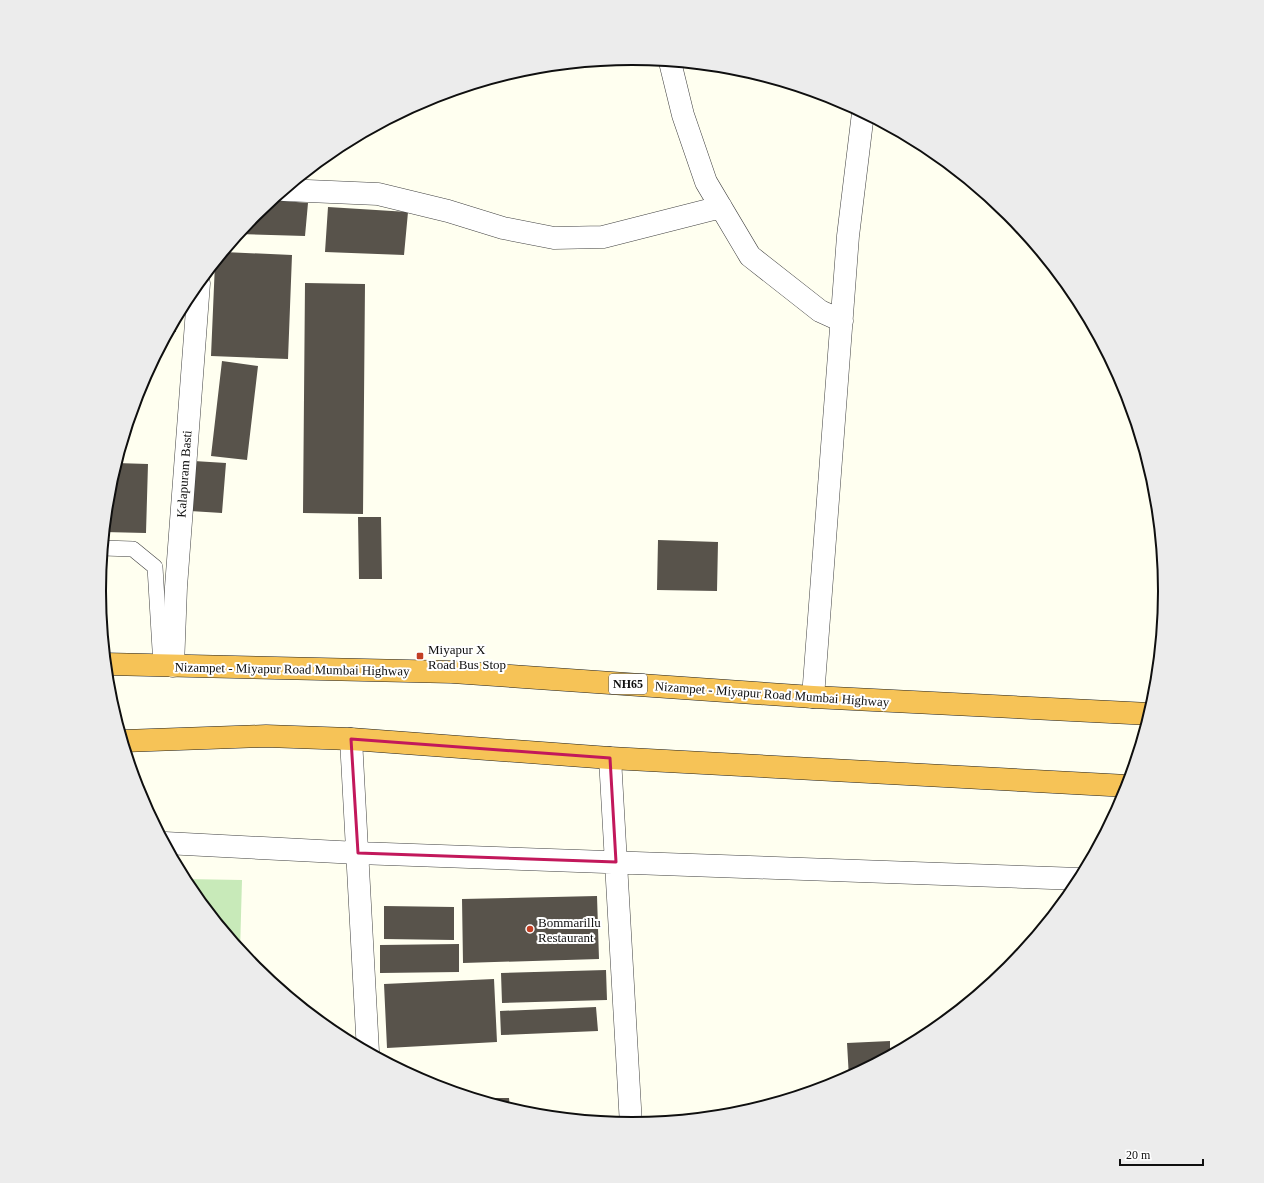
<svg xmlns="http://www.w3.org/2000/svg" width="1264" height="1183" viewBox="0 0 1264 1183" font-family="Georgia,serif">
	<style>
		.green { fill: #c8eab9 }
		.building { fill: #58534b }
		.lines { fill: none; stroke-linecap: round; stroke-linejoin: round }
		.lane-casing { stroke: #424242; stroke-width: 16 }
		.street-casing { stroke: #424242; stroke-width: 23 }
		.highway-casing { stroke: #202020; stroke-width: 23 }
		.lane { stroke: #fff; stroke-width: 15 }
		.street { stroke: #fff; stroke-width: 22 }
		.highway { stroke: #f6c357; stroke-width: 22 }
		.marked { fill: none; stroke: #c2185b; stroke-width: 3; stroke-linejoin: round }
		.poi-dot { fill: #c23f24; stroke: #fff; stroke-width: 1.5 }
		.labels { text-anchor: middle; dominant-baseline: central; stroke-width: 4; stroke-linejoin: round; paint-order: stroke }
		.shield { fill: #fff; stroke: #575757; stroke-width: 1 }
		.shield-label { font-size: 12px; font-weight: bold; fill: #0f0f0f }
		.street-label { font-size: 13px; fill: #0f0f0f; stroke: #fff }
		.poi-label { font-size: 13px; fill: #0f0f0f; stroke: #fff; text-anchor: start }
		.rim { fill: none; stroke: #0f0f0f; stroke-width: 2 }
	</style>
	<rect width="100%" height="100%" fill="#fffff0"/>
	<!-- green -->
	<path class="green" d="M184 879 242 880 240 951 188 888Z"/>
	<!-- building -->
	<path class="building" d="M272 200 308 203 305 236 238 234 255 214Z
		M328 207 408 212 404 255 325 252Z
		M224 252 292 255 288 359 211 356 215 263Z
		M305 283 365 284 363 514 303 513Z
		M176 318V332H169Z
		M222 361 258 366 247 460 211 456Z
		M194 461 226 463 222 513 190 511Z
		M116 463 148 464 146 533 104 532 109 487Z
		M358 517H381L382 579H359Z
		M658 540 718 542 717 591 657 590Z
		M597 896 599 959 463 963 462 899Z
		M384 906 454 907V940L384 939Z
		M459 944V972L380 973V945Z
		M606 970 607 1000 502 1003 501 973Z
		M494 979 497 1042 387 1048 384 984Z
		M596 1007 598 1031 501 1035 500 1011Z
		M890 1041V1055L849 1078 847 1043Z
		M474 1098H509L510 1109Z"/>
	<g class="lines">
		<!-- lane casing -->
		<g class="lane-casing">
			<path id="lane" d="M103 548 133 549 155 567 161 666"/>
		</g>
		<!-- street casing -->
		<g class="street-casing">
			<path id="street" d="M670 62 683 115 706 182 750 256 820 311 842 321
				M284 190 378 194 448 211 503 228 554 238 603 237 721 207
				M173 666 176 587 199 283
				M813 697 848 236 863 113
				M351 739 368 1052
				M610 758 631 1125
				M165 843 358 853 1080 879"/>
		</g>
		<!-- highway casing -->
		<g class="highway-casing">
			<path id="highway" d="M106 664 452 672 813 697 1150 714
				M123 741 266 736 351 739 610 758 1128 786"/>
		</g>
		<!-- lane -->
		<use href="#lane" class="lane"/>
		<!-- street -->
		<use href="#street" class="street"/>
		<!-- highway -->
		<use href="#highway" class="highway"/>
	</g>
	<!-- marked area -->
	<path class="marked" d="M351 739 610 758 616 862 358 853Z"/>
	<!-- markers -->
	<g class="poi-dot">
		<rect x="416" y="652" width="8" height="8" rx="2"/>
		<circle cx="530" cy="929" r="4"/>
	</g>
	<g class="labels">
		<!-- shield labels -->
		<rect class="shield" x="609" y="674" width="38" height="20" rx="3"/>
		<g class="shield-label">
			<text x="628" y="684">NH65</text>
		</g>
		<!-- street labels -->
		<g class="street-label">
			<text transform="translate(184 474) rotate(-86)">Kalapuram Basti</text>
			<text transform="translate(292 669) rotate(1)">Nizampet - Miyapur Road Mumbai Highway</text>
			<text transform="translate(772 694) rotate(4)">Nizampet - Miyapur Road Mumbai Highway</text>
		</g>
		<!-- poi labels -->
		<g class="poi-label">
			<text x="428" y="649">Miyapur X<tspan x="428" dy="15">Road Bus Stop</tspan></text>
			<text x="538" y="922">Bommarillu<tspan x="538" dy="15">Restaurant</tspan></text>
		</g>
	</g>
	<!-- crop -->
	<path d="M0 0H1264V1183H0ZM106 591a526 526 0 1 1 1052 0a526 526 0 1 1-1052 0Z" fill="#ececec" fill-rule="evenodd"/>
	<path class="rim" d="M106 591a526 526 0 1 1 1052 0a526 526 0 1 1-1052 0Z"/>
	<!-- scale -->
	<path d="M1120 1159v6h83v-6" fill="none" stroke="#0f0f0f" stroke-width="2"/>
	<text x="1126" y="1159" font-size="12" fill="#0f0f0f" stroke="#ffffff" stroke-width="3" paint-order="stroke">20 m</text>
</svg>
